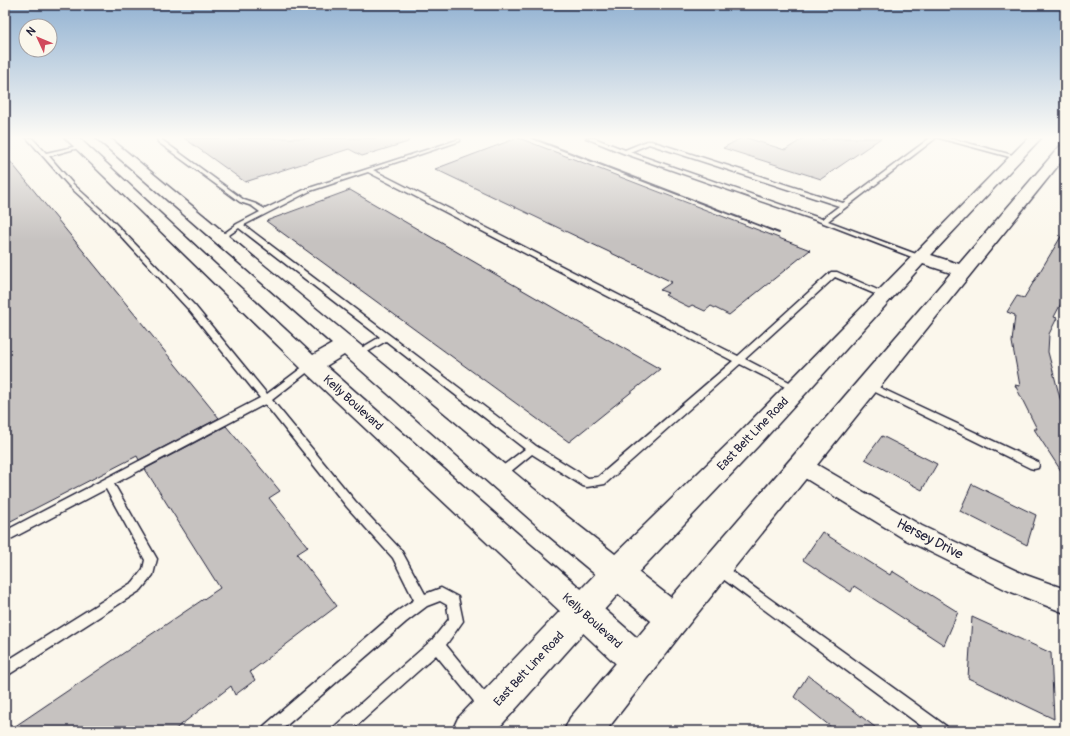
<svg xmlns="http://www.w3.org/2000/svg" width="1070" height="736" viewBox="0 0 1070 736" font-family="Pangolin,sans-serif">
	<style>
		.building { fill: #c6c2c0; stroke: #22223b }
		.lines { fill: none; stroke-linecap: round; stroke-linejoin: round }
		.lane-casing { stroke: #22223b; stroke-width: 3 }
		.street-casing { stroke: #22223b; stroke-width: 3 }
		.secondary-casing { stroke: #22223b; stroke-width: 3 }
		.primary-casing { stroke: #22223b; stroke-width: 3 }
		.lane { fill: #fbf7ec; fill-rule: evenodd }
		.street { fill: #fbf7ec; fill-rule: evenodd }
		.secondary { fill: #fbf7ec; fill-rule: evenodd }
		.primary { fill: #fbf7ec; fill-rule: evenodd }
		.rail { stroke: #22223b; stroke-width: 2 }
		.labels { text-anchor: middle; dominant-baseline: central; stroke-width: 3.5; stroke-linejoin: round; paint-order: stroke }
		.street-label { font-size: 12px; fill: #22223b; stroke: #fbf7ec }
		.near-street-label { font-size: 14px; fill: #22223b; stroke: #fbf7ec }
	</style>
	<rect width="100%" height="100%" fill="#fbf7ec"/>
	<filter id="ink" filterUnits="userSpaceOnUse"><feTurbulence type="fractalNoise" baseFrequency=".025" numOctaves="2"/><feDisplacementMap in="SourceGraphic" scale="8" xChannelSelector="R" yChannelSelector="G"/><feConvolveMatrix kernelMatrix="1 2 1 2 8 2 1 2 1" color-interpolation-filters="sRGB"/></filter>
	<g filter="url(#ink)">
		<!-- building -->
		<path class="building" d="M184 138H408V142L362 156 349 149 245 182Z
			M517 138H519L810 250 729 315 711 306 705 311 692 305 689 307 665 295 668 293 660 290 672 282 435 169Z
			M741 138H747L785 150 804 138H817L824 140 827 138H881L821 179 723 148Z
			M5 155 219 418 139 460 137 456 5 524Z
			M350 190 609 340 660 369 569 442 266 221Z
			M1065 230V296L1054 317 1057 318 1049 334 1048 352 1060 398 1065 408V477L1034 429H1037L1015 385 1020 386 1012 342 1015 315 1007 312 1017 296 1024 298Z
			M226 426 280 491 269 498 308 547 297 554 337 606 250 672 255 680 235 695 231 686 173 731H8L220 588 145 469Z
			M882 436 937 464 922 490 865 459Z
			M972 484 1036 515 1027 545 960 511Z
			M822 532 890 575 892 571 958 612 944 645 854 586 851 592 803 560Z
			M972 617 1051 653 1054 719 968 678Z
			M808 675 880 731H836L794 697Z"/>
		<g class="lines">
			<!-- lane casing -->
			<g class="lane-casing">
				<path id="lane" d="M27 138H32L46 153 82 145V147L49 156 73 184 110 218 195 306 267 394 308 363H314L315 365 314 367 272 400 355 501 401 550 425 594 441 588 458 597 463 621 446 645 491 700 493 705 491 710 486 712 481 710 436 655 351 731H332L335 726 432 640 449 619 447 605 440 601 427 606 406 622 280 731H261L264 726 396 612 414 600 393 558 347 507 265 404 114 484 157 559 153 575 141 590 5 677V662L133 582 143 569 145 560 106 489 5 542V531L260 398 189 310 106 220 69 186Z
					M157 138H162V140L244 200 256 204 265 209 306 189 460 139V141L373 170 738 356 831 272H837L889 295 888 297H882L835 277 745 359 799 387 801 389 799 391H793L740 364 605 484 587 487 583 486 532 454 504 477 500 478 496 477 495 474 496 471 525 449 386 341 359 357H353L352 355 353 353 380 337 239 228 222 240H218V238L237 224 260 212 252 206 240 202 158 142ZM368 172 733 361 598 477 588 478 536 446 244 225 310 191Z
					M586 138H594L625 150 647 141H651L843 203 930 138H936L828 221 924 257 923 259H917L821 222 623 153ZM649 144 839 206 822 219 630 152Z
					M939 138H949L1020 157 1017 159Z
					M868 382 1038 462 1039 465 1038 468 1034 469 1030 468 865 387 863 385 865 383Z
					M719 563 723 565 946 726 949 731H928L715 573 713 569 715 565Z"/>
			</g>
			<!-- street casing -->
			<g class="street-casing">
				<path id="street" d="M802 458 809 460 922 526 1023 574 1065 589V613L1009 591 906 540 795 472 792 466 795 460Z"/>
			</g>
			<!-- secondary casing -->
			<g class="secondary-casing">
				<path id="secondary" d="M65 138H79L313 355 332 344 96 138H110L569 518 684 608 689 619 684 630 673 635 662 630 549 536 344 355 326 366 651 650 656 662 651 674 639 679 627 674 303 370Z"/>
			</g>
			<!-- primary casing -->
			<g class="primary-casing">
				<path id="primary" d="M1028 138H1041L931 255 959 264 1060 146 1065 145V157L684 630 606 731H564L570 718 662 608 951 273 923 264 758 446 628 583 496 731H452L458 718 606 563 740 432Z"/>
			</g>
			<!-- lane -->
			<use href="#lane" class="lane"/>
			<!-- street -->
			<use href="#street" class="street"/>
			<!-- secondary -->
			<use href="#secondary" class="secondary"/>
			<!-- primary -->
			<use href="#primary" class="primary"/>
			<!-- rail -->
			<path class="rail" d="M532 138 779 233"/>
		</g>
	</g>
	<!-- sky -->
	<linearGradient id="sky" x2="0" y2="1"><stop stop-color="#92b2d2"/><stop offset="0.57" stop-color="#fdfbf6"/><stop offset="1" stop-color="#fdfbf6" stop-opacity="0"/></linearGradient>
	<rect width="1070" height="241" fill="url(#sky)"/>
	<g class="labels">
		<!-- street labels -->
		<g class="street-label">
			<text transform="translate(353 403) rotate(42)">Kelly Boulevard</text>
			<text transform="translate(753 434) rotate(-46)">East Belt Line Road</text>
			<text transform="translate(592 621) rotate(42)">Kelly Boulevard</text>
			<text transform="translate(529 669) rotate(-47)">East Belt Line Road</text>
		</g>
		<!-- near-street labels -->
		<g class="near-street-label">
			<text transform="translate(930 539) rotate(27)">Hersey Drive</text>
		</g>
	</g>
	<!-- margin -->
	<rect width="1070" height="736" fill="none" stroke="#fbf7ec" stroke-width="20"/>
	<rect x="10" y="10" width="1050" height="716" fill="none" stroke="#22223b" stroke-width="1.5" filter="url(#ink)"/>
	<!-- north arrow -->
	<g transform="translate(38 38) rotate(314)"><circle r="19" fill="#fbf7ec" stroke="#a4a2a5"/>
	<path d="M0-3L7 15L0 10L-7 15Z" fill="#d1495b"/>
	<text y="-6" font-size="11" font-weight="bold" text-anchor="middle" fill="#22223b">N</text>
	</g>
</svg>
